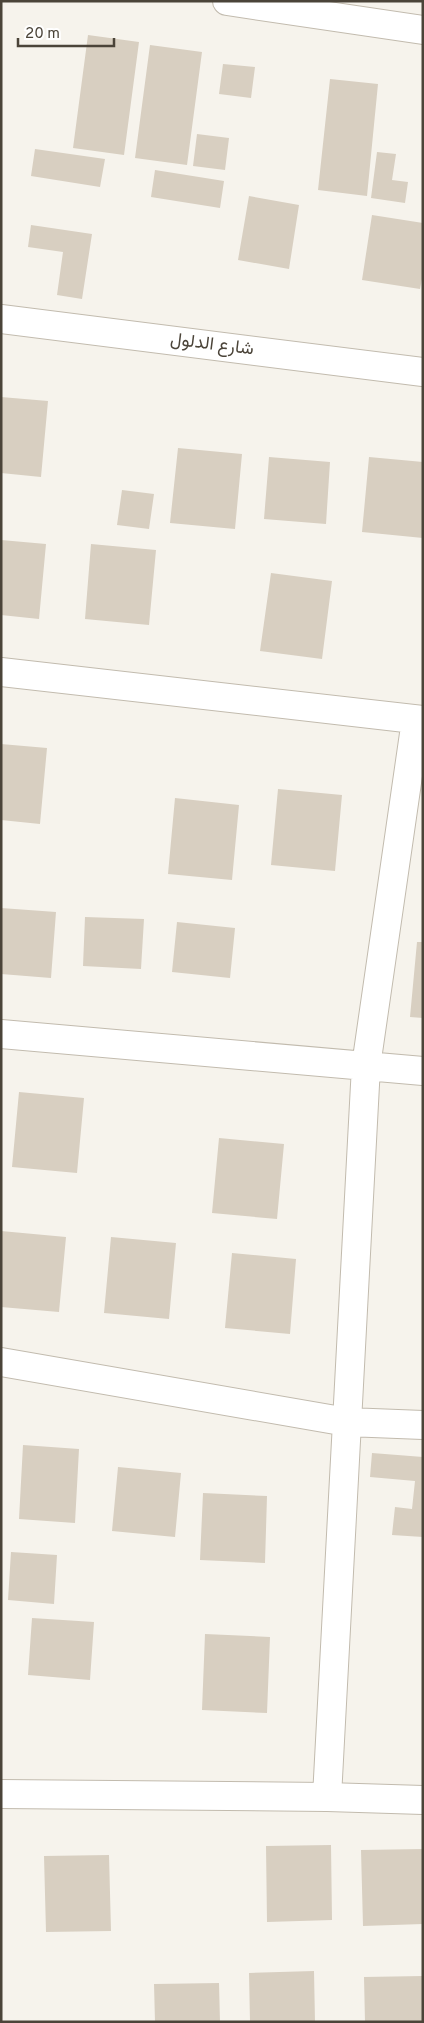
<svg xmlns="http://www.w3.org/2000/svg" width="424" height="2023" viewBox="0 0 424 2023" font-family="Overpass,Vazirmatn,sans-serif">
	<style>
		.building { fill: #d8cfc1 }
		.lines { fill: none; stroke-linecap: round; stroke-linejoin: round }
		.minor-casing { stroke: #c2bbae; stroke-width: 30 }
		.minor { stroke: #fff; stroke-width: 28 }
		.labels { text-anchor: middle; dominant-baseline: central; stroke-width: 5; stroke-linejoin: round; paint-order: stroke }
		.street-label { font-size: 18px; fill: #4b4439; stroke: #fff }
	</style>
	<rect width="100%" height="100%" fill="#f6f3ec"/>
	<!-- building -->
	<path class="building" d="M88 35 139 42 124 155 73 148Z
		M150 45 202 52 187 165 135 158Z
		M223 64 255 67 251 98 219 94Z
		M330 79 378 84 367 196 318 190Z
		M197 134 229 138 225 170 193 166Z
		M35 149 105 159 100 187 31 176Z
		M377 152 396 154 392 180 408 182 405 203 371 198Z
		M155 170 224 181 220 208 151 197Z
		M249 196 299 205 289 269 238 260Z
		M372 215 423 223V274L420 289 362 280Z
		M31 225 92 234 82 299 57 295 63 252 28 247Z
		M1 397 48 401 41 477 1 473Z
		M178 448 242 454 235 529 170 523Z
		M269 457 330 462 326 524 264 519Z
		M369 457 423 462V538L362 532Z
		M122 490 154 494 149 529 117 525Z
		M1 540 46 544 39 619 1 615Z
		M91 544 156 550 149 625 85 619Z
		M271 573 332 581 322 659 260 651Z
		M1 744 47 748 40 824 1 820Z
		M278 789 342 795 335 871 271 865Z
		M175 798 239 805 232 880 168 874Z
		M1 908 56 912 51 978 1 974Z
		M85 917 144 919 141 969 83 966Z
		M177 922 235 928 230 978 172 972Z
		M417 942H423V1018L410 1017Z
		M19 1092 84 1098 77 1173 12 1167Z
		M219 1138 284 1144 277 1219 212 1213Z
		M1 1231 66 1237 59 1312 1 1307Z
		M111 1237 176 1243 169 1319 104 1313Z
		M232 1253 296 1259 290 1334 225 1328Z
		M23 1445 79 1449 75 1523 19 1519Z
		M372 1453 423 1457V1537L392 1535 395 1507 412 1509 415 1481 370 1477Z
		M118 1467 181 1473 175 1537 112 1531Z
		M203 1493 267 1496 265 1563 200 1560Z
		M11 1552 57 1555 54 1604 8 1600Z
		M32 1618 94 1622 90 1680 28 1675Z
		M205 1634 270 1637 267 1713 202 1710Z
		M331 1845 332 1920 267 1922 266 1846Z
		M423 1849V1924L363 1926 361 1850Z
		M109 1855 111 1931 46 1932 44 1856Z
		M314 1971 315 2022H250L249 1973Z
		M423 1976V2022H365L364 1977Z
		M219 1983 220 2022H155L154 1984Z"/>
	<g class="lines">
		<!-- minor casing -->
		<g class="minor-casing">
			<path id="minor" d="M227 1 423 30
				M1 319 423 372
				M1 672 423 720
				M1 1034 423 1071
				M1 1362 347 1422 423 1425
				M1 1794 327 1797 423 1800
				M327 1797 366 1066 416 720"/>
		</g>
		<!-- minor -->
		<use href="#minor" class="minor"/>
	</g>
	<g class="labels">
		<!-- street labels -->
		<g class="street-label">
			<text transform="translate(212 345) rotate(7)">شارع الدلول</text>
		</g>
	</g>
	<!-- border -->
	<rect width="424" height="2023" fill="none" stroke="#4b4439" stroke-width="5"/>
	<!-- scale -->
	<path d="M18 38v8h96v-8" fill="none" stroke="#4b4439" stroke-width="2.5"/>
	<text x="25" y="38" font-size="15" fill="#4b4439" stroke="#ffffff" stroke-width="4" paint-order="stroke">20 m</text>
</svg>
